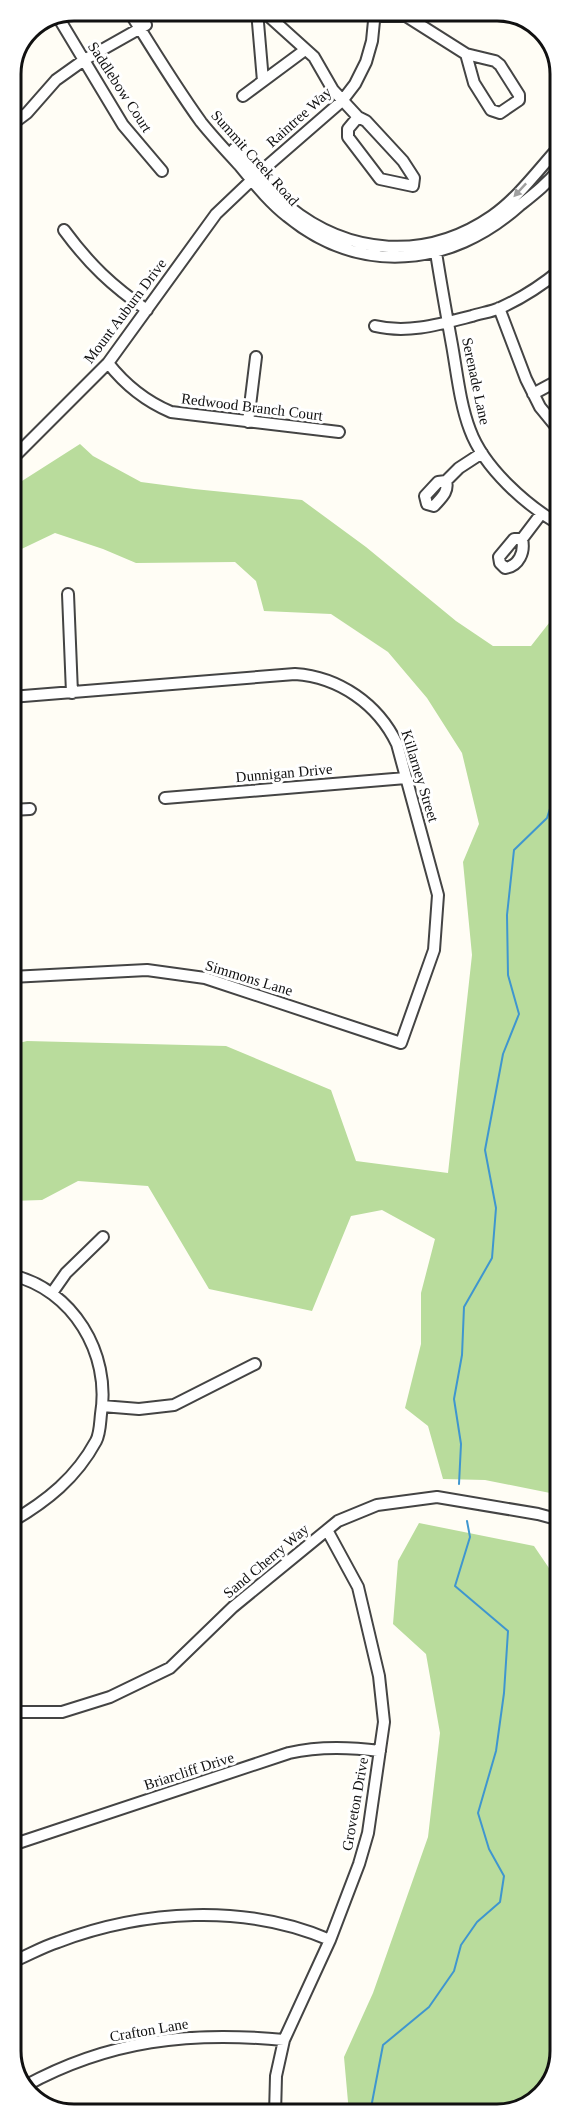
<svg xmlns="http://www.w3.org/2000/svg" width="571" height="2125" viewBox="0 0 571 2125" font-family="'Times New Roman',serif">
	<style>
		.forest { fill: #b9dc9c }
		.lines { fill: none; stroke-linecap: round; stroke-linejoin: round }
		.stream { stroke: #3f96cf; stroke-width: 2 }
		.minor-casing { stroke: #444; stroke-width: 14 }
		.minor { stroke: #fff; stroke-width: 10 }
		.oneway { fill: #a0a0a0 }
		.labels { text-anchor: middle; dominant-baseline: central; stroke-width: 6; stroke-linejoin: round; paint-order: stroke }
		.street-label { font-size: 15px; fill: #111; stroke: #fff }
		.rim { fill: none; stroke: #111; stroke-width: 3 }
	</style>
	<rect width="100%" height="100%" fill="#fffdf5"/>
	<!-- forest -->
	<path class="forest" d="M80 444 93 456 141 482 194 489 302 500 366 547 456 621 493 646H531L560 609V1495L485 1480 443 1479 428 1426 405 1408 421 1344V1293L435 1239 382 1210 351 1216 312 1311 209 1289 148 1186 78 1181 42 1200 11 1201V1045L27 1041 226 1046 331 1090 356 1161 448 1173 472 955 463 862 479 824 462 753 427 698 388 652 331 614 264 611 256 581 235 562 136 563 103 549 55 533 11 554V488Z
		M419 1523 534 1546 553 1574 560 1628V2001L553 2043 559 2055 545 2093 510 2113H349L344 2057 373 1993 428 1837 440 1733 426 1654 393 1624 398 1561Z"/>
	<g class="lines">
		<!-- stream -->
		<path class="stream" d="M459 1484 461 1444 454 1399 462 1355 464 1307 492 1258 496 1208 485 1150 503 1054 519 1014 508 975 507 915 514 850 547 818 560 777
			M370 2113 383 2045 429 2007 454 1971 461 1945 477 1922 500 1902 504 1876 489 1849 478 1813 496 1751 504 1693 508 1631 455 1586 470 1537 467 1521"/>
		<!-- minor casing -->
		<g class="minor-casing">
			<path id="minor" d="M129 11C152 48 175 86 201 122 213 137 227 152 240 166 255 184 269 202 287 216 360 276 451 267 519 206 534 194 547 184 559 169
				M257 11 263 81
				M263 11 314 57 333 90 358 117 366 121 403 161 414 178 413 186 380 179 348 137V129L358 117
				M376 16H406L466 54 495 61 500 65 519 95V100L500 113 491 110 474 83 466 54
				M58 17 123 125 162 171
				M243 96 305 50
				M11 125 27 113 56 80 84 60 146 25
				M234 149C250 168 268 190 288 206 349 256 427 261 492 216 518 198 538 170 559 147
				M64 230C89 264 112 286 147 310
				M435 246C440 279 446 312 452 345 457 373 460 404 470 430 484 468 526 505 560 525
				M499 308 526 379 540 407 558 429 559 433
				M375 326C408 334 441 324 472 316 481 313 491 312 500 308 520 299 542 285 559 271
				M108 363C126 386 145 401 171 412L339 432
				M533 394 559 380
				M248 422 256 357
				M11 460 108 363 216 214 258 174 342 101 355 84 366 62 372 41 375 11
				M446 481 438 482 425 496 427 504 434 506C441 498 449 492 446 481L459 468 482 453
				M522 539C525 552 519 566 505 568L500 563 499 557 514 539H522L541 514
				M68 594 72 693
				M11 697 295 674C339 677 378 704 397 744L438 895 434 950 401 1043 205 978 147 970 11 977
				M165 798 406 778
				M11 810 30 809
				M11 1275C73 1289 111 1354 101 1414 100 1423 100 1434 96 1441 76 1478 47 1501 11 1522
				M52 1293 66 1273 103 1237
				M102 1406 139 1409 174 1405 255 1364
				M12 1712H62L110 1697 170 1668 233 1607 338 1521 377 1505 437 1497 538 1514 560 1520
				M12 1845 289 1753C319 1746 349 1747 380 1751
				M12 1962C27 1956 42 1947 58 1942 143 1910 245 1903 330 1940
				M25 2086C109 2040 190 2031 284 2040
				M275 2114 276 2076 284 2040 330 1940 359 1864 368 1833 384 1722 379 1676 358 1587 327 1530"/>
		</g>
		<!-- minor -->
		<use href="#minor" class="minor"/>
	</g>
	<!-- one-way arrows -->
	<defs><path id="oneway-solid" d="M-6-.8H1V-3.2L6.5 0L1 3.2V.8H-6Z" transform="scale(1.5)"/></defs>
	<use class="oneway" href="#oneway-solid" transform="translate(520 190) rotate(133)"/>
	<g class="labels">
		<!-- street labels -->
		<g class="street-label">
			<text transform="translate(120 87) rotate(57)">Saddlebow Court</text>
			<text transform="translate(299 117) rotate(-42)">Raintree Way</text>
			<text transform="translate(255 158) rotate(48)">Summit Creek Road</text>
			<text transform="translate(125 311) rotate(-53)">Mount Auburn Drive</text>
			<text transform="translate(476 381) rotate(78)">Serenade Lane</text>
			<text transform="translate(252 407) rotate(7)">Redwood Branch Court</text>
			<text transform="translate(284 773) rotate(-5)">Dunnigan Drive</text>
			<text transform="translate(420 776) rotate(73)">Killarney Street</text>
			<text transform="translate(249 978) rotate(17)">Simmons Lane</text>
			<text transform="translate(266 1561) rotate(-40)">Sand Cherry Way</text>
			<text transform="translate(189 1771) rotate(-18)">Briarcliff Drive</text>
			<text transform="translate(355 1804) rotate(-80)">Groveton Drive</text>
			<text transform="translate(149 2030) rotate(-10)">Crafton Lane</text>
		</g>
	</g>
	<!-- crop -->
	<path d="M0 0H571V2125H0ZM74 21H497A53 53 0 0 1 550 74V2051A53 53 0 0 1 497 2104H74A53 53 0 0 1 21 2051V74A53 53 0 0 1 74 21Z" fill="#fff" fill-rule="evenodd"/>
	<path class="rim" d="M74 21H497A53 53 0 0 1 550 74V2051A53 53 0 0 1 497 2104H74A53 53 0 0 1 21 2051V74A53 53 0 0 1 74 21Z"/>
</svg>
